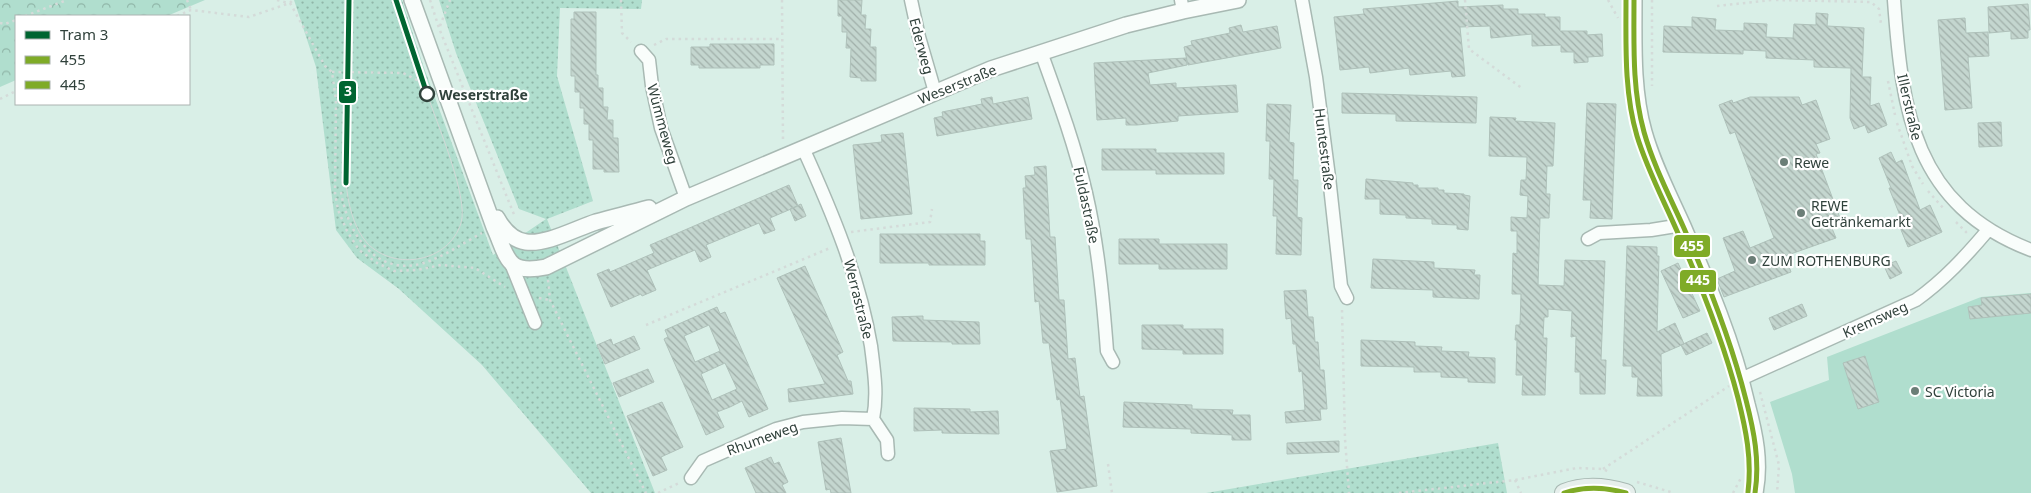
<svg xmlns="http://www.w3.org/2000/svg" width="2031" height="493" viewBox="0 0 2031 493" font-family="'Noto Sans',sans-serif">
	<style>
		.green { fill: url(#green-dots) }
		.forest { fill: url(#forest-crowns) }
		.pitch { fill: #b0dece }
		.building { fill: url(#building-back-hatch); stroke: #afc1ba; fill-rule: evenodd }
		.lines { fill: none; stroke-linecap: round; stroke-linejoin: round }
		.minor-casing { stroke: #a8b9b3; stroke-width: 15 }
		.tertiary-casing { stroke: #a8b9b3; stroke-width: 18 }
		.secondary-casing { stroke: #a8b9b3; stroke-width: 20 }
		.path { stroke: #d4dbd9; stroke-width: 2.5; stroke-dasharray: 2.5 4; stroke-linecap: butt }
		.minor { stroke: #f9fdfb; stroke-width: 12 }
		.tertiary { stroke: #f9fdfb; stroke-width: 15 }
		.secondary { stroke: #e6efec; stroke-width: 18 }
		.tram { stroke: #d2d9d7; stroke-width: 1 }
		.bus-1-casing { stroke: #fff; stroke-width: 9 }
		.bus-2-casing { stroke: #fff; stroke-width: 9 }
		.bus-1 { stroke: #7fab27; stroke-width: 5 }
		.bus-2 { stroke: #7fab27; stroke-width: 5 }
		.tram-1-casing { stroke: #fff; stroke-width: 9 }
		.tram-1 { stroke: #006531; stroke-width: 5 }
		.stop-dot { fill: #fff; stroke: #30413b; stroke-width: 2.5 }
		.poi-dot { fill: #6b7e77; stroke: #fff; stroke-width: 2 }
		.labels { text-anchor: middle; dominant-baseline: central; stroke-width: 4.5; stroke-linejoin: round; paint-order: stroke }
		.street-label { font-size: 14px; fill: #30413b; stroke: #fff }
		.stop-label { font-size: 14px; font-weight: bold; fill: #30413b; stroke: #fff; text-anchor: start }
		.poi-label { font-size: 14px; fill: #30413b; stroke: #fff; text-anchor: start }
		.line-badge { stroke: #fff; stroke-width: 2 }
		.badge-label { font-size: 14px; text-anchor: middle; font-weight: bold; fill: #fff }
	</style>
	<defs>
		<pattern id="green-dots" width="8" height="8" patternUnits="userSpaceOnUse" patternTransform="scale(1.25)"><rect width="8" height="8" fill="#b0dece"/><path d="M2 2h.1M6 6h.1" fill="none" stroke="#90b6a8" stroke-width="1.8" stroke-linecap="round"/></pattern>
		<pattern id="forest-crowns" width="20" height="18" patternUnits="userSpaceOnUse" patternTransform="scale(1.25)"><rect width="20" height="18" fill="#b0dece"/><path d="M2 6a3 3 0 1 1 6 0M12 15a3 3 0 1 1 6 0" fill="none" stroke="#90b6a8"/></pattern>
		<pattern id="building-back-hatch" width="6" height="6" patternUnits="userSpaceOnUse" patternTransform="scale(1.25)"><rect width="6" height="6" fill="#c4d6cf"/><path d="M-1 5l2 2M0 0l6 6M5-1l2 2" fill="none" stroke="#a0afa9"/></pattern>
	</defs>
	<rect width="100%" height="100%" fill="#d9efe7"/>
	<!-- green -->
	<path class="green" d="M294 0H402L423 65 493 255 546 219 519 209 456 53 439 0H642L641 9 560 8 557 76 593 201 547 219 655 493H591L482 365 399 289 357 258 336 230 316 67Z
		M1498 443 1507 493H1206Z"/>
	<!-- forest -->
	<path class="forest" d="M0 0H205L167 16H16V80L0 87Z"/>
	<!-- pitch -->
	<path class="pitch" d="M2031 293V493H1795L1792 474 1770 402 1829 380 1827 357 1981 297Z"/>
	<!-- building -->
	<path class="building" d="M838 0H862L861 15H866L865 29H871L870 47H876V81H861V78L850 77 851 48H846L847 32H842V16H838Z
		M1458 1V7L1503 5V9H1518V14H1545V17H1560V31H1587V35L1602 34 1603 56 1588 57V62L1574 63V52H1561V45L1532 46V34L1491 38 1490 26 1460 27 1465 76 1452 77 1451 71 1410 75 1409 68 1370 73 1369 67 1340 70 1334 17 1364 14 1363 9Z
		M2028 4 2030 30H2028V38L2011 39V31L1989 33 1988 7Z
		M574 12H596V75H598V88H603V107H608L607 120H613V138H618L619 172H604V169H593V140H589V124H584V108H580V92H575V76H571V19H574Z
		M1816 13 1828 14 1827 26 1864 28 1862 77H1871L1870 106 1879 103 1887 125 1868 133 1865 125 1854 129 1850 118 1851 68 1814 67V60L1766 58V51L1743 50V54L1663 52 1664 26 1692 27V17L1716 19 1715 30 1744 31V23L1767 24 1766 37 1793 38 1794 24 1816 25Z
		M1965 18 1966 33 1988 32 1989 56 1968 57 1972 108 1945 110 1938 20Z
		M1241 25 1243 32 1277 26 1281 48 1188 65 1184 47 1192 45 1191 41 1230 33 1229 28Z
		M710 44H774V65H760V68H699V65H691V47H710Z
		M1186 58 1187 65 1148 73 1150 85 1176 83V88L1236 85 1238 112 1178 116V121L1137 125H1126V118L1097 120 1094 63Z
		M1342 93 1477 97 1476 123 1396 121V114L1342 113Z
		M992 97 993 104 1028 97 1032 119 937 136 934 118 943 116 942 112 982 104 981 99Z
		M1750 97H1799L1802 105 1816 100 1830 139 1816 144 1820 153 1816 154 1840 218V223L1831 226 1836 238 1785 256 1791 272 1724 297 1717 279 1735 271 1723 238 1743 231 1750 248 1774 238 1735 132 1730 134 1719 105 1732 100 1733 103Z
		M1587 103 1616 104 1612 219 1590 218 1591 200H1583Z
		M1267 104 1291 105 1289 142 1294 143 1293 180H1298L1297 217 1302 218 1301 255 1276 254 1277 216H1273L1274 179H1269L1270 141H1266Z
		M1490 117 1516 118 1515 121 1555 123 1553 166H1547L1546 194H1550L1549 218H1540L1538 285 1564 286 1565 260 1605 261 1601 360H1606L1605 394H1580V372H1575L1576 336 1571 337 1572 311 1548 309V317H1544L1543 338H1547L1545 395H1522L1523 375H1516L1517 340H1515L1516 325H1520L1521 294H1512L1513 253 1517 254V231H1511V217L1527 218 1528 196 1520 195 1521 180H1526L1527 157 1489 156Z
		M2001 122 2002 146 1979 147 1978 123Z
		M903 133 912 214 861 219 853 145 882 142 881 135Z
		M1102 149H1156V153H1224V174H1156V170H1102Z
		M1891 152 1896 163 1902 160 1920 210 1930 205 1942 232 1908 247 1897 220 1901 218 1889 188H1891L1879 158Z
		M1046 166 1050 237H1055L1059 300H1064L1068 359 1075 358 1080 397 1084 396 1097 486 1057 492 1050 451 1067 449 1060 399 1057 400 1049 343H1043L1039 301 1035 302 1031 239H1026L1023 188H1026L1025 176 1035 175 1034 167Z
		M1366 179 1413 183V185H1418V188H1438V190H1444V193L1464 194V195L1470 196 1468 230 1457 229V225L1432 224V219L1406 218V215L1380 214V199H1365Z
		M789 185 798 206 770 218 775 230 764 234 759 223 706 245 711 257 700 262 695 250 647 270 656 290 642 296 641 294 611 307 597 274 609 269 610 272 654 253 650 245Z
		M801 204 806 216 795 221 790 209Z
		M880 234H980V241H985V265H929V263H880Z
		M1119 239H1159V244H1227V269H1159V264H1119Z
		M1627 246 1657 247V256H1659L1657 332 1675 323 1684 344 1661 354 1662 396H1637L1638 377H1632V366H1623Z
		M1373 259 1434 262V268L1475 270 1474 275H1480L1479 299 1433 297V290L1371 288Z
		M1896 261 1902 273 1890 279 1884 266Z
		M1678 263 1700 311 1683 318 1661 271Z
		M805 266 843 352 837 355 848 381H851L853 394 789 402 788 389 825 384 777 278Z
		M1306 290 1308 317H1313L1315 342H1318L1320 370H1324L1327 409H1320L1321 420 1286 423 1285 412 1305 410 1302 371 1299 372 1296 344H1293L1291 318 1286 319 1284 291Z
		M2031 294V313L1970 319 1968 307 1982 305 1981 298Z
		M1802 304 1807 316 1774 330 1769 318Z
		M717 307 720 314 725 312 768 409 749 417 742 401 730 407 717 412 724 427 706 435 664 339 668 337 665 330ZM709 325 720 351 695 362 684 336ZM725 363 737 389 712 400 701 374Z
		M923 316V320L979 322 980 344H952V342L893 341 892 317Z
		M1142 325H1183V329H1223V354H1183V350L1142 349Z
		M1707 333 1712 343 1686 355 1681 345Z
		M634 336 640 349 605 364 597 345 611 339 613 345Z
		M1361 340 1415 342V346L1442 347 1441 351 1469 352 1468 357 1495 358V383L1468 382V378L1441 377V372H1414V367L1361 366Z
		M1865 356 1879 402 1858 409 1843 363Z
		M648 369 654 382 619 397 613 383Z
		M662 402 683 447 661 457 667 470 653 476 627 416Z
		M1124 402 1192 405V409L1233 410 1232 415H1250L1251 440H1232V435L1191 433V429L1123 427Z
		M914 408 970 409V412L998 411 999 434 942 433V430L914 431Z
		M841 438 851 493H831L830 489 826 490 818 442Z
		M1339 441V452L1287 454V443Z
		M771 457 774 464 779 462 788 482 782 485 786 493H756L745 468Z"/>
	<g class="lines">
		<!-- minor casing -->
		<g class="minor-casing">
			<path id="minor" d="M911 0 919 37 935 92
				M1181 0 1183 11
				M1302 0 1316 77 1329 177 1341 286 1347 298
				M1894 0C1902 112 1914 205 2031 250
				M641 51 649 60 652 86 661 128 686 198
				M1041 52C1058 99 1075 145 1086 193 1098 245 1103 298 1107 351L1113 362
				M803 148C832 212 859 276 871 346 874 371 878 394 873 419L887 440 888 454
				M1588 239 1599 233 1651 230 1682 225
				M510 261 535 323
				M1741 379 1916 300C1944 280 1966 256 1988 230
				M691 478 703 461 776 429 803 422 842 418 873 419"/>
		</g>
		<!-- tertiary casing -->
		<g class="tertiary-casing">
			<path id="tertiary" d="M412 0 494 227C508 258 506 275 546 267L686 198 991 69 1126 25 1183 11 1238 0
				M1634 0C1634 43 1632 90 1644 132 1653 164 1669 195 1683 226 1708 284 1733 342 1747 404 1755 434 1761 462 1755 493
				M497 218C503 229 513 240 526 242 546 245 577 228 596 222 614 217 631 213 649 208"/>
		</g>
		<!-- secondary casing -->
		<g class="secondary-casing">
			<path id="secondary" d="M1564 493C1584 485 1606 487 1626 493"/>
		</g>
		<!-- path -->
		<path class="path" d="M187 0 191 10
			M277 0 288 3
			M430 0 439 28 515 217
			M621 0 622 33 631 42
			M782 0 783 142
			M1465 0 1469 49 1523 89
			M1608 0 1618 18
			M1652 0V86
			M1776 0 1871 2 1879 9 1881 24
			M290 3 325 66 332 72 336 100 335 193 338 210 347 231 359 250 377 263 394 271 417 270 441 265 475 268 505 287
			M1717 6 1772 0
			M25 16 67 0
			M177 16 191 10 249 17 290 3 293 0
			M0 23 5 24 16 20
			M440 26 450 0
			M654 45 666 39H782
			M332 72 403 73 417 80 426 79
			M1888 81 1895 115
			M0 99 16 91
			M1897 123 1912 166 1923 184
			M1928 191 1944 209
			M341 192C347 229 371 272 415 265 436 262 463 243 482 233
			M1956 222 1966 232V235
			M851 232 930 222 932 209
			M548 280 550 300 646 493
			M539 298 550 300
			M1342 310 1345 439 1349 493
			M646 325 830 248
			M1760 392 1779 465 1777 493
			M1108 464 1112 493
			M1603 469 1729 386
			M1515 480 1521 493
			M1637 482 1674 493
			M658 493 679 483
			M1399 493 1515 480 1577 468 1603 469 1609 472
			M1733 493 1742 476"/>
		<!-- minor -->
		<use href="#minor" class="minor"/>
		<!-- tertiary -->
		<use href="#tertiary" class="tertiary"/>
		<!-- secondary -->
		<use href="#secondary" class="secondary"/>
		<!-- tram -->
		<path class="tram" d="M346 183C348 203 353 227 367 243 395 272 449 262 461 223 469 197 436 121 427 94"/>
		<!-- bus-1 casing -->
		<g class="bus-1-casing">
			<path id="bus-1" d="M1634 0C1634 44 1632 89 1644 132 1653 164 1669 195 1683 226 1708 282 1731 340 1746 400 1754 431 1760 461 1755 493
				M1564 493C1585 486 1605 487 1626 493"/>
		</g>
		<!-- bus-2 casing -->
		<g class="bus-2-casing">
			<path id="bus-2" d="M1626 0C1626 45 1624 92 1637 136 1647 169 1663 199 1677 231 1701 285 1723 340 1738 398 1746 430 1752 459 1748 492"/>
		</g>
		<!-- bus-1 -->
		<use href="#bus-1" class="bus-1"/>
		<!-- bus-2 -->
		<use href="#bus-2" class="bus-2"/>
		<!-- tram-1 casing -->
		<g class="tram-1-casing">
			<path id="tram-1" d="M396 0 427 94
				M346 183 349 0"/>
		</g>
		<!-- tram-1 -->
		<use href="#tram-1" class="tram-1"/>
	</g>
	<!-- markers -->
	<circle class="stop-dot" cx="427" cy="94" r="7"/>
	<g class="poi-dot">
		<circle cx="1784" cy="162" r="5"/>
		<circle cx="1801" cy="213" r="5"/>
		<circle cx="1752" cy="260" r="5"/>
		<circle cx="1915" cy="391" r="5"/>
	</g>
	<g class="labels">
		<!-- street labels -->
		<g class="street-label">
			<text transform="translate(922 46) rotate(75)">Ederweg</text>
			<text transform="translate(957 84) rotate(-22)">Weserstraße</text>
			<text transform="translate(1910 107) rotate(77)">Illerstraße</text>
			<text transform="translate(663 124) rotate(75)">Wümmeweg</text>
			<text transform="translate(1325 149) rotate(83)">Huntestraße</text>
			<text transform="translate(1087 205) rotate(78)">Fuldastraße</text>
			<text transform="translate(859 299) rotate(76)">Werrastraße</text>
			<text transform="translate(1875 319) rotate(-24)">Kremsweg</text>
			<text transform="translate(762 438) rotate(-20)">Rhumeweg</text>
		</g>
		<!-- stop labels -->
		<g class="stop-label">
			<text x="439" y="94">Weserstraße</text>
		</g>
		<!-- poi labels -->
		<g class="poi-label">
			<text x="1794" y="162">Rewe</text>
			<text x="1811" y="205">REWE<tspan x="1811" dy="16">Getränkemarkt</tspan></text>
			<text x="1762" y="260">ZUM ROTHENBURG</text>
			<text x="1925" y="391">SC Victoria</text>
		</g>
	</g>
	<g class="line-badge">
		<rect x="338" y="80" width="19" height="24" rx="5" fill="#006531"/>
		<rect x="1673" y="234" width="38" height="24" rx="5" fill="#7fab27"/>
		<rect x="1679" y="269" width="38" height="24" rx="5" fill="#7fab27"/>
	</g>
	<g class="badge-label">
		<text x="348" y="96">3</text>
		<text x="1692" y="251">455</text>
		<text x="1698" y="285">445</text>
	</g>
	<!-- legend -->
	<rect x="15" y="15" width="175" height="90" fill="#ffffff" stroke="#acb3b1"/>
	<rect x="25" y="31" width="25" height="8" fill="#006531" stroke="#acb3b1"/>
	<text x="60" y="40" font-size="15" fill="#30413b">Tram 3</text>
	<rect x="25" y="56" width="25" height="8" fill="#7fab27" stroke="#acb3b1"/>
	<text x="60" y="65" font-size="15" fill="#30413b">455</text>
	<rect x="25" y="81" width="25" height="8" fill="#7fab27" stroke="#acb3b1"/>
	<text x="60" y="90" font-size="15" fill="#30413b">445</text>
</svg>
